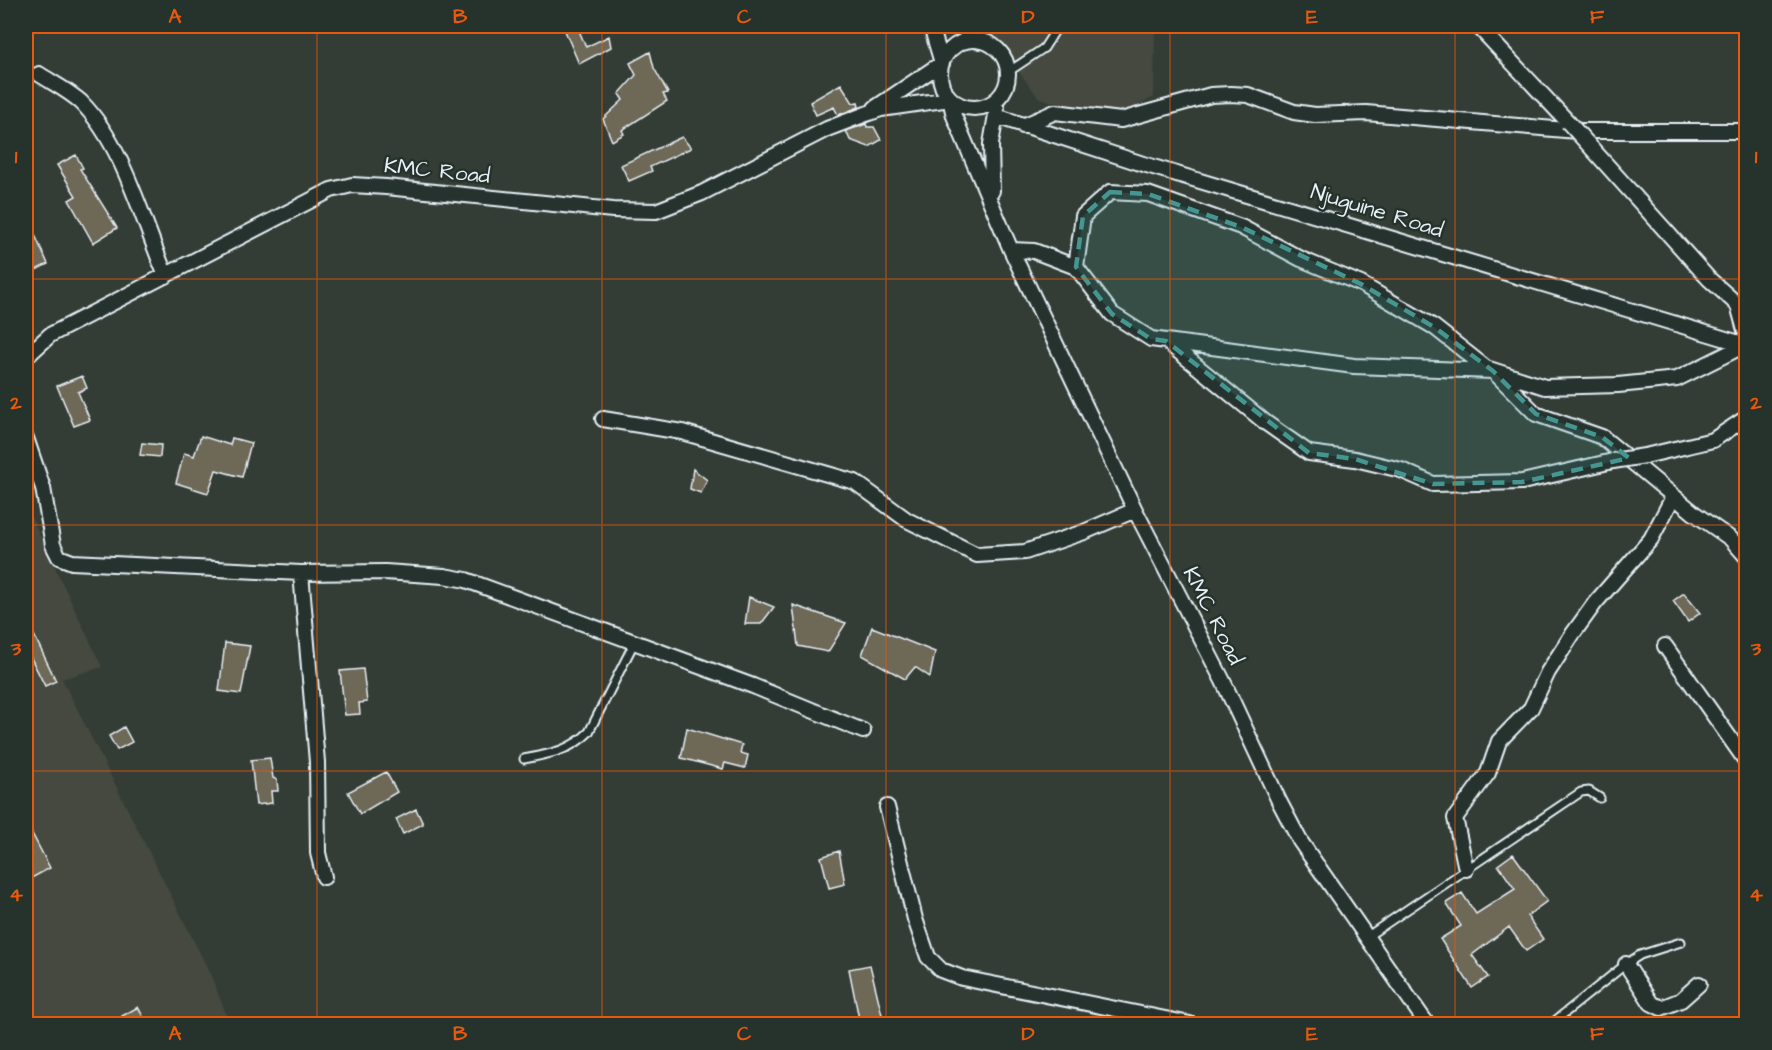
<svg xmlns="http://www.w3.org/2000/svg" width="1772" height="1050" viewBox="0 0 1772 1050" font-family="'Architects Daughter',sans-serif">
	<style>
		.built { fill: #454a3f }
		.building { fill: #6e6757; stroke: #e8f1f8; stroke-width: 1.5 }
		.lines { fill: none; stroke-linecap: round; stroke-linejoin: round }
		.lane-casing { stroke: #e8f1f8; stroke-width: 11 }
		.street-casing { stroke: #e8f1f8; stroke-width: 18 }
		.lane { stroke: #26332d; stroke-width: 7 }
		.street { stroke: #26332d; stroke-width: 14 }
		.street-bridge-casing { stroke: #e8f1f8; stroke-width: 18; stroke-linecap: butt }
		.street-bridge { stroke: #26332d; stroke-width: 14 }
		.marked { fill: #459590; fill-opacity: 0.2; stroke: #459590; stroke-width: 4.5; stroke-dasharray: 12 8; stroke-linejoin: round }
		.grid { fill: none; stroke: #e8590c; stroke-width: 1.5; stroke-opacity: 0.55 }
		.labels { text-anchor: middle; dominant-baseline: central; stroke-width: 5; stroke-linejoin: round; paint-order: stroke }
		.street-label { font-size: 22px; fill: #e8f1f8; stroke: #26332d }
		.neatline { fill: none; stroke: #e8590c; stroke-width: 2 }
		.grid-label { font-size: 20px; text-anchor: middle; font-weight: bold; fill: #e8590c }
	</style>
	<rect width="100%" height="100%" fill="#343d35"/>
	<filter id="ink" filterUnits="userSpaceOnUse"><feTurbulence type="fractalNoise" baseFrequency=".0167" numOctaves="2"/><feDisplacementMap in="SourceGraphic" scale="12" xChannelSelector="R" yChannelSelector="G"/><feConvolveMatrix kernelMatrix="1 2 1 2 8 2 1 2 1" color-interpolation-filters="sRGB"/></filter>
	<g filter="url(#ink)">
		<!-- built -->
		<path class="built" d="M1007 26H1155L1154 97 1108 120 1038 97 986 29Z
			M26 506 102 667 62 679 210 973 230 1024H26Z"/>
		<!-- building -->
		<path class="building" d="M563 26H577L586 47 609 36 611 47 579 64Z
			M650 52 654 68 668 93 663 94 667 101 622 130 624 134 612 141 603 119 623 100 619 94 636 75 630 63Z
			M841 84 853 103 858 102 859 107 838 115 834 107 816 115 810 102Z
			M866 124 867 127H874L881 140 869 147 850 140 846 131Z
			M682 137 691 148 650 167 652 171 629 181 621 165Z
			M76 155 83 168 80 169 117 228 93 243 69 200 76 196 57 165Z
			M26 215 48 264 26 275Z
			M82 376 87 388 78 392 90 420 74 426 57 386Z
			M201 436 230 445 232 438 251 443 242 477 216 470 208 493 176 483 184 453 194 456Z
			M142 443 161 445 160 457 140 455Z
			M693 469 707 480 701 493 690 489Z
			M1684 593 1700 613 1688 622 1673 601Z
			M749 597 774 607 761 624H745Z
			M793 605 846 623 828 652 798 646Z
			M872 627 935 652 930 677 915 667 905 679 862 655Z
			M34 635 56 681 45 686 26 648V639Z
			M225 643 250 646 241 694 219 691Z
			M363 669 367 702 359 703 360 714 345 715 340 671Z
			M124 727 132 742 117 750 109 736Z
			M687 728 742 745 740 753 748 755 745 768 725 763 723 769 681 758Z
			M270 758 273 778 277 780 278 791H271L272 803 256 805 251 760Z
			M386 772 397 792 360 814 348 792Z
			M416 809 423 824 403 834 396 819Z
			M26 822 50 868 26 881Z
			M839 851 845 884 829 888 821 857Z
			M1513 854 1547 901 1527 916 1543 939 1526 951 1509 927 1472 955 1488 977 1472 988 1440 939 1461 926 1446 903 1462 893 1476 914 1515 889 1498 865Z
			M870 965 884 1023 860 1024 849 969Z
			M138 1007 147 1024H126L122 1016Z"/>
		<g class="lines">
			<!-- lane casing -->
			<g class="lane-casing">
				<path id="lane" d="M1008 72 1044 48 1058 26
					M524 759C549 754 570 751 589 732L634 643
					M1365 938 1581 792 1589 791 1600 798
					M1551 1024 1626 964 1640 955 1681 942"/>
			</g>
			<!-- street casing -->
			<g class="street-casing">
				<path id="street" d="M958 26 980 41
					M1478 26 1568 122
					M940 74a34 34 0 1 1 68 0a34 34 0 1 1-68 0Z
					M39 74C53 83 69 91 81 102 123 144 143 222 166 276
					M875 108 942 63 931 26
					M996 116 1140 163 1746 345
					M1023 126 1055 112 1121 120 1211 95 1231 94 1248 95 1294 112 1315 115 1366 113 1577 131H1746
					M1587 143 1709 279 1738 305 1746 334
					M992 191 991 144 997 109
					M1011 250 1034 251 1076 267 1083 216 1110 192 1148 194 1241 227 1301 259 1361 284 1434 327 1486 368 1545 387 1618 385 1677 379 1745 345
					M1076 267 1112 314 1151 339 1354 366 1493 371 1536 414 1602 437 1694 513 1731 539 1746 556
					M1166 341 1266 423 1309 453 1355 459 1401 470 1433 484 1522 482 1613 461
					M26 357 50 335 331 190 352 185 386 187 613 210 656 211 702 193 827 129 866 114 881 109 950 99 954 116 1011 250 1135 510 1223 681 1279 801 1300 841 1427 1024
					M603 419 682 432 855 482 907 520 977 555 1025 552 1084 532 1135 510
					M26 438 43 488 53 545 59 557 72 562 301 573 385 572 444 576 466 580 753 686 863 731
					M1645 456 1713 440 1746 418
					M301 573 317 762 318 853 324 877
					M1665 646 1746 761
					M887 807 915 919 928 957 941 970 962 978 1190 1024
					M1466 869 1455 818 1488 773 1499 741 1531 708 1548 672 1572 635 1595 603 1651 539 1673 497
					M1626 964 1651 1003 1661 1008 1681 1000 1699 984"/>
			</g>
			<!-- lane -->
			<use href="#lane" class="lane"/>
			<!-- street -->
			<use href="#street" class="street"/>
			<!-- street-bridge casing -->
			<g class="street-bridge-casing">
				<path id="street-bridge" d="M1568 122 1587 143
					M1613 461 1645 456"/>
			</g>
			<!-- street-bridge -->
			<use href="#street-bridge" class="street-bridge"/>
		</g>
	</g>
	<!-- marked area -->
	<path class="marked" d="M1110 192 1148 194 1241 227 1361 284 1434 327 1493 371 1536 414 1602 437 1629 458 1522 482 1433 484 1355 459 1309 453 1166 341 1151 339 1112 314 1076 267 1083 216Z"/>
	<!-- grid -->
	<path class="grid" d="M317 26V1024M602 26V1024M886 26V1024M1170 26V1024M1455 26V1024M26 279H1746M26 525H1746M26 771H1746"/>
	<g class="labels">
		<!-- street labels -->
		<g class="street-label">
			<text transform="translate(437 171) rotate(6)">KMC Road</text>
			<text transform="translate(1377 211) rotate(17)">Njuguine Road</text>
			<text transform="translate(1213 616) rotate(63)">KMC Road</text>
		</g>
	</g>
	<!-- margin -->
	<rect width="1772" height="1050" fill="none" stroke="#26332d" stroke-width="66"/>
	<rect x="33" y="33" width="1706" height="984" class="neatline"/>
	<g class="grid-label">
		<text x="175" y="23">A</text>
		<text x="460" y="23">B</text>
		<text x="744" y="23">C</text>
		<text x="1028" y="23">D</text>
		<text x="1312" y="23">E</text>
		<text x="1597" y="23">F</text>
		<text x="16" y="163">1</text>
		<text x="1756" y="163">1</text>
		<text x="16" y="409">2</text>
		<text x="1756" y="409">2</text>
		<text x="16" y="655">3</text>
		<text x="1756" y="655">3</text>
		<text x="16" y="901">4</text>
		<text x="1756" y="901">4</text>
		<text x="175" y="1040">A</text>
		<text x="460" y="1040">B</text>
		<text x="744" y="1040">C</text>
		<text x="1028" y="1040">D</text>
		<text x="1312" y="1040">E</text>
		<text x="1597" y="1040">F</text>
	</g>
</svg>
